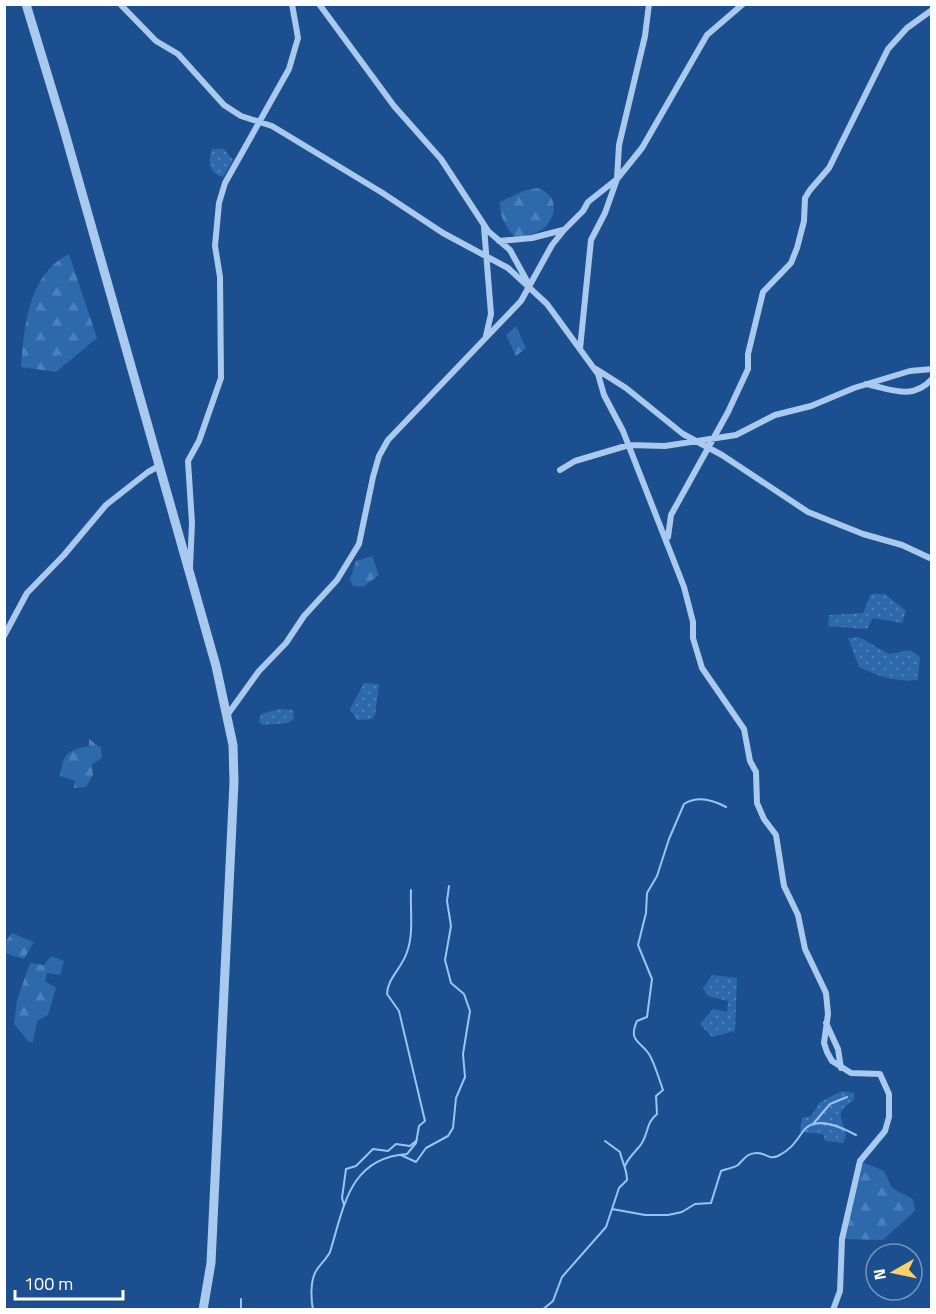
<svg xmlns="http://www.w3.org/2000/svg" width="936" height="1314" viewBox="0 0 936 1314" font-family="'Titillium Web',sans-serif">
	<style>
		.grass { fill: url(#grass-dots) }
		.forest { fill: url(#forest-firs) }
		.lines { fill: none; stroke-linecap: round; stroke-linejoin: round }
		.stream { stroke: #9cc4f0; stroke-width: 2 }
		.minor { stroke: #a9c9ee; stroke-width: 6 }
		.tertiary { stroke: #a9c9ee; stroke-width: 9 }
	</style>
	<defs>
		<pattern id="grass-dots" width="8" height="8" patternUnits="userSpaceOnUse" patternTransform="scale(1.5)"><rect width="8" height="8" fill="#2e69ad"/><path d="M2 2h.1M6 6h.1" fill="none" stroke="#4d80b9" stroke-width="1.8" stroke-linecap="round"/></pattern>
		<pattern id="forest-firs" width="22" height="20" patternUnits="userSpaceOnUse" patternTransform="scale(1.5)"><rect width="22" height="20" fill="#2e69ad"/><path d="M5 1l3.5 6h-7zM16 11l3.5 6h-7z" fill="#4d80b9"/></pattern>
	</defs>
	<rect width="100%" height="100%" fill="#1b4f8f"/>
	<!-- grass -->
	<path class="grass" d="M212 149H224L233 160 223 177C208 173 208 162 212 149Z
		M871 594H885L906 611 902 623 873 618 867 629 828 626 829 615 863 613Z
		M859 637 889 654 910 650 920 657 918 680C895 682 880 677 859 667L848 638Z
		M364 683 379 684 375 715 372 719 357 720 350 709Z
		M279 709 293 710 294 719 288 723 263 725 259 722 261 714Z
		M712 975 737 978 735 1031 712 1037 700 1024 713 1009 727 1012 728 1001 708 996 703 988Z
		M842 1091 854 1093V1100C833 1114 842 1115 846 1135L843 1143 825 1141 823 1134 800 1132 802 1118 811 1116 820 1102Z"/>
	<!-- forest -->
	<path class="forest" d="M537 188C555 193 559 210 547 225 540 234 525 236 515 237 506 229 499 215 500 202L523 191Z
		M69 254 97 338 56 372 21 367C24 327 28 274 69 254Z
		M516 326 526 348 516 356 506 335Z
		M372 556 379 575 363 587 353 586 350 579 356 561Z
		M89 739 101 748 102 758 92 764 93 775 86 787 74 788 75 781 60 776C64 753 66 751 89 746Z
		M12 933 34 942 24 959 5 953V942Z
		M51 956 64 961 60 975 47 973 45 981 56 988 48 1015 37 1021 33 1042H29L14 1024 17 1000 30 963 44 965Z
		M860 1161 884 1171 892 1188 913 1199 915 1211 883 1240 842 1239Z"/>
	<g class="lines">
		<!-- stream -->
		<path class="stream" d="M813 1124 830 1104 847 1097
			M401 1155 416 1162 426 1148 448 1136 453 1128 456 1098 465 1077 463 1054 470 1011 464 994 451 983 445 960 451 926 447 901 449 886
			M625 1166C629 1156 636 1152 642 1143 649 1131 646 1123 657 1114L656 1096 663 1090C659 1079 655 1064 649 1054 640 1041 628 1041 637 1021L647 1017 652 979 638 945 646 913 647 893 657 876 669 839 684 804C698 795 713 800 726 807
			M344 1205 342 1198 346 1169 356 1166 373 1149 388 1151 396 1144 410 1146 417 1140
			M612 1209 645 1215H668L682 1212 695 1204 711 1203 721 1171C726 1169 734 1168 738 1165 744 1159 747 1153 757 1153 766 1153 769 1160 778 1156 792 1149 796 1141 804 1130 817 1115 843 1128 856 1135
			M241 1299V1310
			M313 1310C311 1299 310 1281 316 1271 320 1264 326 1260 330 1252 344 1207 349 1158 407 1154L416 1143 419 1126 425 1121 399 1011 387 994C387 979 402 968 407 952 414 933 410 911 411 890
			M542 1310 553 1301 562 1277 606 1227 619 1188 627 1180C627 1169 622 1162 620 1152L605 1141"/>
		<!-- minor -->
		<path class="minor" d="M120 4 156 41 178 54 224 105 241 116 272 126 381 192 443 233 508 268 547 304 598 374 604 395 623 431 684 587 693 622V638L702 668 744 729 750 761 756 772 757 803 764 819 776 835 784 886 798 915 805 949 826 993 828 1014 824 1043 827 1052 832 1061 851 1073 880 1074 889 1094V1117L885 1131 860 1161 842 1239 840 1291 833 1310
			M319 4 394 106 441 159 488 231 510 250 527 281
			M484 227 491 314 486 336
			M499 241 532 238 563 230
			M580 349 591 240 605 213 617 179 619 145 645 36 649 4
			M596 369 626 388 683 434 722 455 808 512 863 534 902 545 932 559
			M866 384C891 389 912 401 932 379
			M560 470 575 461 629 445 665 446 736 435 775 415 811 406 854 388 910 371 932 369
			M668 537 671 515 728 412 748 369V354L763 292 791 263 797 248 804 221 805 198 810 190 829 168 888 49 907 28 932 10
			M190 567 192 523 188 461 199 441 221 378 220 277 215 246 219 203 225 183 289 69 298 38 292 4
			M4 636 27 593 64 555 106 505 148 472 159 466
			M228 714 259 671 286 643 304 616 337 580 359 544 373 477 379 456 388 440 521 301 552 245 564 230 583 211 588 202 617 179 642 148 707 35 743 4
			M826 1023 838 1049 841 1068"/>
		<!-- tertiary -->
		<path class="tertiary" d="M26 4 63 126 216 666 233 745 234 782 211 1263 203 1310"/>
	</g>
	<!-- border -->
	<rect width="936" height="1314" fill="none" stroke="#ffffff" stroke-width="12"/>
	<!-- north arrow -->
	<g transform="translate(894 1272) rotate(261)"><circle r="28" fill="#1b4f8f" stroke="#7695bc" stroke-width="1.5"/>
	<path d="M0-4.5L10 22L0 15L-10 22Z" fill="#ffd166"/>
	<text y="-9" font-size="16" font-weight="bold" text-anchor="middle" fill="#ffffff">N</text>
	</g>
	<!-- scale -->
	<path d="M15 1290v9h108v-9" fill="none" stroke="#ffffff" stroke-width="3"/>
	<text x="24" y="1290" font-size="18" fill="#ffffff" stroke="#1b4f8f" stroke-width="4.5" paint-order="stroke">100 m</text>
</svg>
